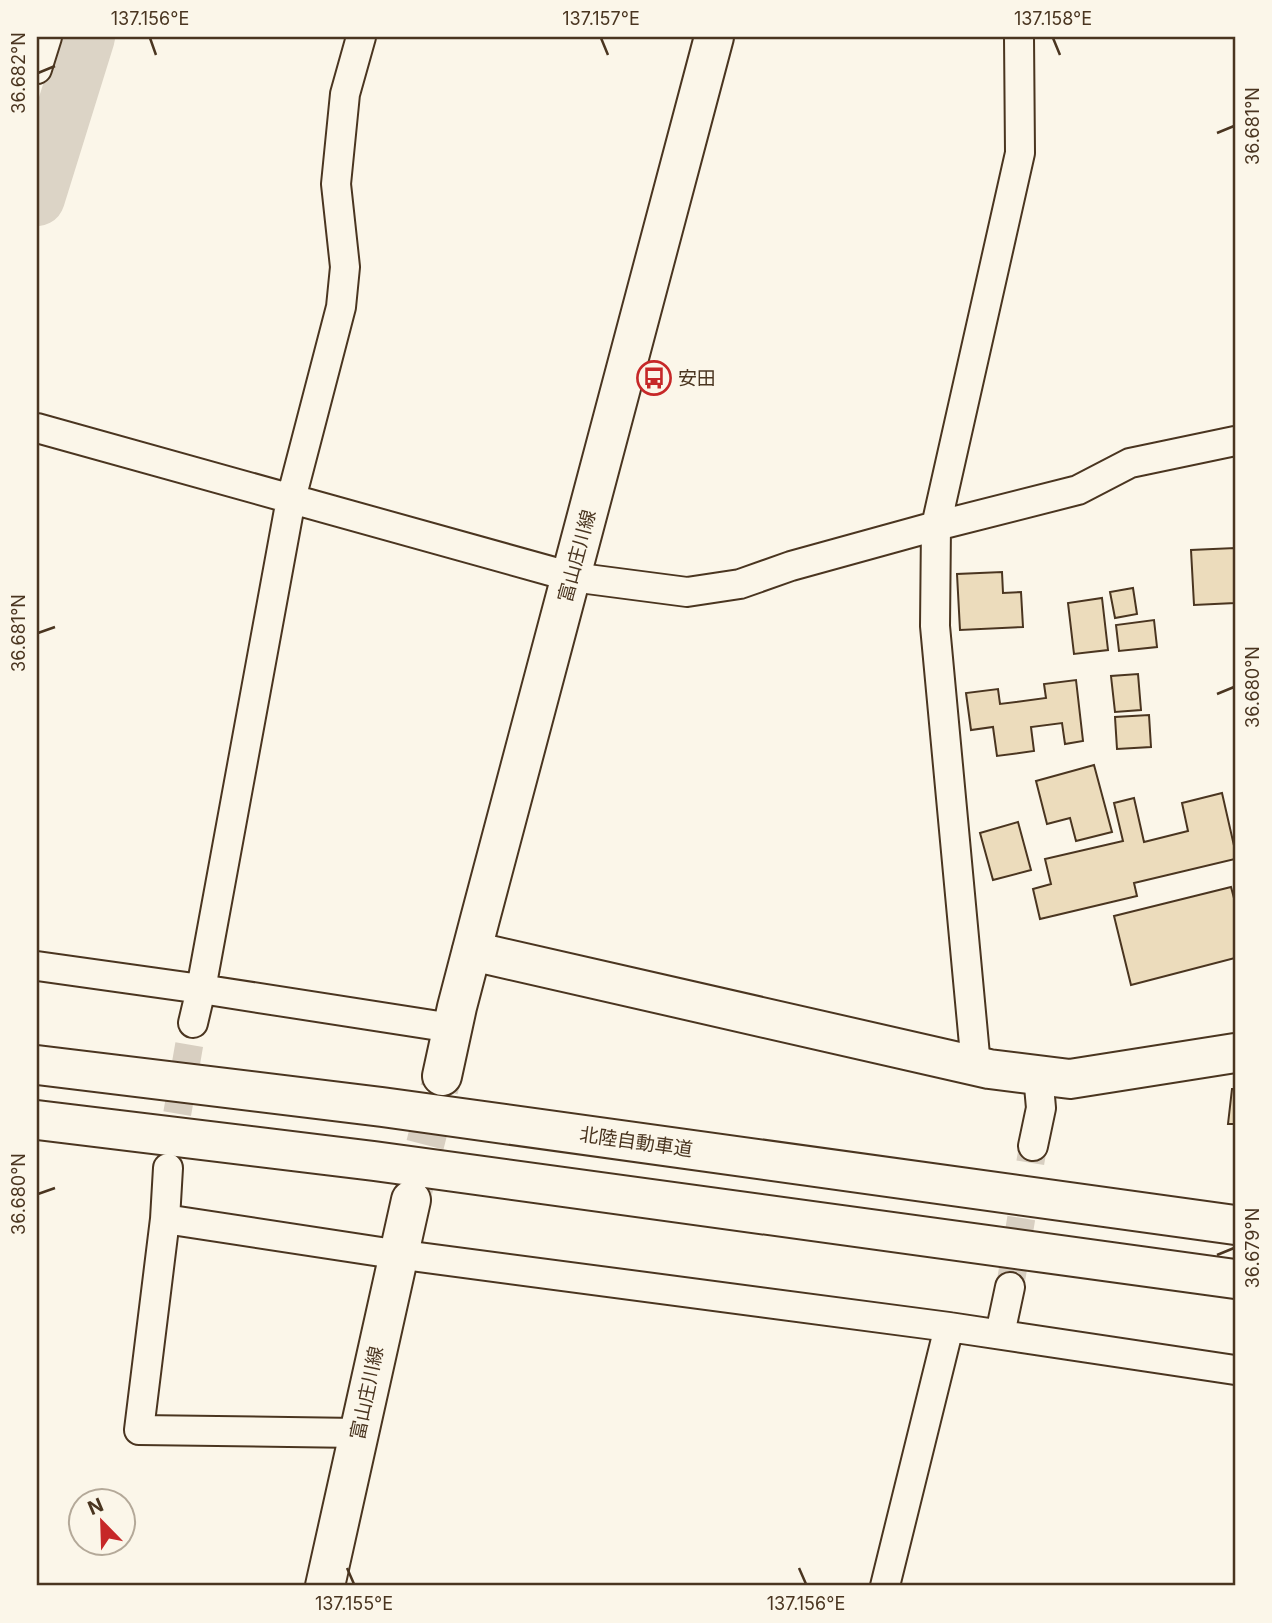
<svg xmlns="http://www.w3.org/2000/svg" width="1272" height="1623" viewBox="0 0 1272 1623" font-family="Inter,'Noto Sans JP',sans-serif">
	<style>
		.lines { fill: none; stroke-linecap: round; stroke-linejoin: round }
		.river { stroke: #dcd4c6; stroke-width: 56 }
		.building { fill: #ecdcbc; stroke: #4a3520; stroke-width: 2 }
		.street-tunnel { stroke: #d8cfc1; stroke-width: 28; stroke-dasharray: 28 14; stroke-linecap: butt }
		.primary-tunnel { stroke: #d8cfc1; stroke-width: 38; stroke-dasharray: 38 19; stroke-linecap: butt }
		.street-casing { stroke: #4a3520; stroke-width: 32 }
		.secondary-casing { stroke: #4a3520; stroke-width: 42 }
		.primary-casing { stroke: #4a3520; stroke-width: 42 }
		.highway-casing { stroke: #4a3520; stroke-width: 42 }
		.street { stroke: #fbf6e9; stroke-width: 28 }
		.secondary { stroke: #fbf6e9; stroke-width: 38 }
		.primary { stroke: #fbf6e9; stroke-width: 38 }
		.highway { stroke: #fbf6e9; stroke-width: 38 }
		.ticks { fill: none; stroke: #4a3520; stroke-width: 2.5 }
		.labels { text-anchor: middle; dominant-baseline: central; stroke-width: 5; stroke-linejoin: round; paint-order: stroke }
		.poi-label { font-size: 19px; fill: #4a3520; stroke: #fbf6e9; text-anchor: start }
		.street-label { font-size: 19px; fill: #4a3520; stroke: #fbf6e9 }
		.neatline { fill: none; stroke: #4a3520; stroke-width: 2.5 }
		.ticks-label { font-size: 18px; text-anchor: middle; fill: #4a3520 }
	</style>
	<rect width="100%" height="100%" fill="#fbf6e9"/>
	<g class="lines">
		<!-- river -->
		<path class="river" d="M37 198 87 37"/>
	</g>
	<!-- building -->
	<path class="building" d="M1235 548V603L1194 605 1191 550Z
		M1002 572 1003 593 1021 592 1023 627 960 630 957 574Z
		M1133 588 1137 614 1115 618 1110 592Z
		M1102 598 1108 650 1074 654 1068 603Z
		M1154 620 1157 647 1119 651 1116 625Z
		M1138 674 1141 710 1115 712 1111 676Z
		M1076 680 1083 741 1065 744 1062 723 1031 727 1034 751 997 756 993 727 971 730 966 693 998 689 1000 704 1046 698 1044 684Z
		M1149 715 1151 747 1117 749 1115 717Z
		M1094 765 1112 832 1076 841 1070 818 1047 824 1036 781Z
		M1222 793 1235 850V859L1134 883 1137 896 1040 919 1033 889 1051 884 1045 859 1123 841 1114 803 1134 798 1144 842 1188 831 1182 803Z
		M1018 822 1031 870 993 880 980 833Z
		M1231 887 1235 902V958L1131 985 1114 916Z
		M1232 1089H1235V1124H1228Z"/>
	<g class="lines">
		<!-- street-tunnel -->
		<path class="street-tunnel" d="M170 1155 193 1023
			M1010 1287 1033 1146"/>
		<!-- primary-tunnel -->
		<path class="primary-tunnel" d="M411 1200 441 1082"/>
		<!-- street casing -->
		<g class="street-casing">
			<path id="street" d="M37 69 47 37
				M37 428 572 577 687 592 740 584 791 566 936 526 1078 490 1130 463 1235 441
				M37 966 201 989 452 1028
				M193 1023 201 989 291 499 341 307 345 267 336 184 345 94 361 37
				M976 1066 935 626 936 526 1020 153 1019 37
				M1033 1146 1041 1108 1038 1075
				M165 1219 168 1168
				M1000 1334 1010 1287
				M358 1433 139 1430 165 1219 381 1252 949 1327 1235 1370
				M885 1586 949 1327"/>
		</g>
		<!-- secondary casing -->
		<g class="secondary-casing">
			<path id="secondary" d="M472 951 989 1069 1070 1079 1235 1053"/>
		</g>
		<!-- primary casing -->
		<g class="primary-casing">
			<path id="primary" d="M442 1076 457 1007 480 919 714 37
				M325 1586 411 1200"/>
		</g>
		<!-- highway casing -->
		<g class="highway-casing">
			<path id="highway" d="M37 1065 382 1107 1235 1225
				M37 1120 374 1161 1235 1279"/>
		</g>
		<!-- street -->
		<use href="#street" class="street"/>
		<!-- secondary -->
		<use href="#secondary" class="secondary"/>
		<!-- primary -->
		<use href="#primary" class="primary"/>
		<!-- highway -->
		<use href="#highway" class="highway"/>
	</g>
	<!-- ticks -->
	<path class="ticks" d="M150 38 156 55M601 38 608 55M1053 38 1060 55M38 73 55 66M1217 133 1234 126M38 633 55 627M1217 694 1234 687M38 1194 55 1188M1217 1255 1234 1248M347 1568 354 1584M799 1568 806 1584"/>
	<!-- icons -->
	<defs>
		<g id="bus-ring" transform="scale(1.75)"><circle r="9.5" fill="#fbf6e9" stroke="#c62828" stroke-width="1.5"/><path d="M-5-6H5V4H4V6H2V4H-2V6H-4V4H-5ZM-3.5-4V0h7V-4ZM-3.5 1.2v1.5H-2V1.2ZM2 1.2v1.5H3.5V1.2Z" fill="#c62828"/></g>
	</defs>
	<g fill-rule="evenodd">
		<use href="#bus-ring" x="654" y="378"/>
	</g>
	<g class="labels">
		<!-- poi labels -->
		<g class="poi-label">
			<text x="678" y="378">安田</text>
		</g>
		<!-- street labels -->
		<g class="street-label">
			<text transform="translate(577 556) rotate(-75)">富山庄川線</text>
			<text transform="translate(636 1142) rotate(8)">北陸自動車道</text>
			<text transform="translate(367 1393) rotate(-78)">富山庄川線</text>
		</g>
	</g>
	<!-- border -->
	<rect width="1272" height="1623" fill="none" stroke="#fbf6e9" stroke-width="77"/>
	<!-- north arrow -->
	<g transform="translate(102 1522) rotate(337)"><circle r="33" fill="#fbf6e9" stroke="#b4a999" stroke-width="2"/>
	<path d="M0-5L12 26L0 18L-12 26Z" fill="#c62828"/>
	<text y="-10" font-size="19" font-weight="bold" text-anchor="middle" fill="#4a3520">N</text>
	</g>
	<rect x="38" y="38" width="1196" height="1546" class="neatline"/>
	<g class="ticks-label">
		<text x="150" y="25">137.156°E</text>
		<text x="601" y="25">137.157°E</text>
		<text x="1053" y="25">137.158°E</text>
		<text transform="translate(19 73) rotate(-90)" y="6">36.682°N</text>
		<text transform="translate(1253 126) rotate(-90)" y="6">36.681°N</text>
		<text transform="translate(19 633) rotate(-90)" y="6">36.681°N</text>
		<text transform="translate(1253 687) rotate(-90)" y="6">36.680°N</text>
		<text transform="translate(19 1194) rotate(-90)" y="6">36.680°N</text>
		<text transform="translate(1253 1248) rotate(-90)" y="6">36.679°N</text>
		<text x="354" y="1610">137.155°E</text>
		<text x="806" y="1610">137.156°E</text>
	</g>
</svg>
